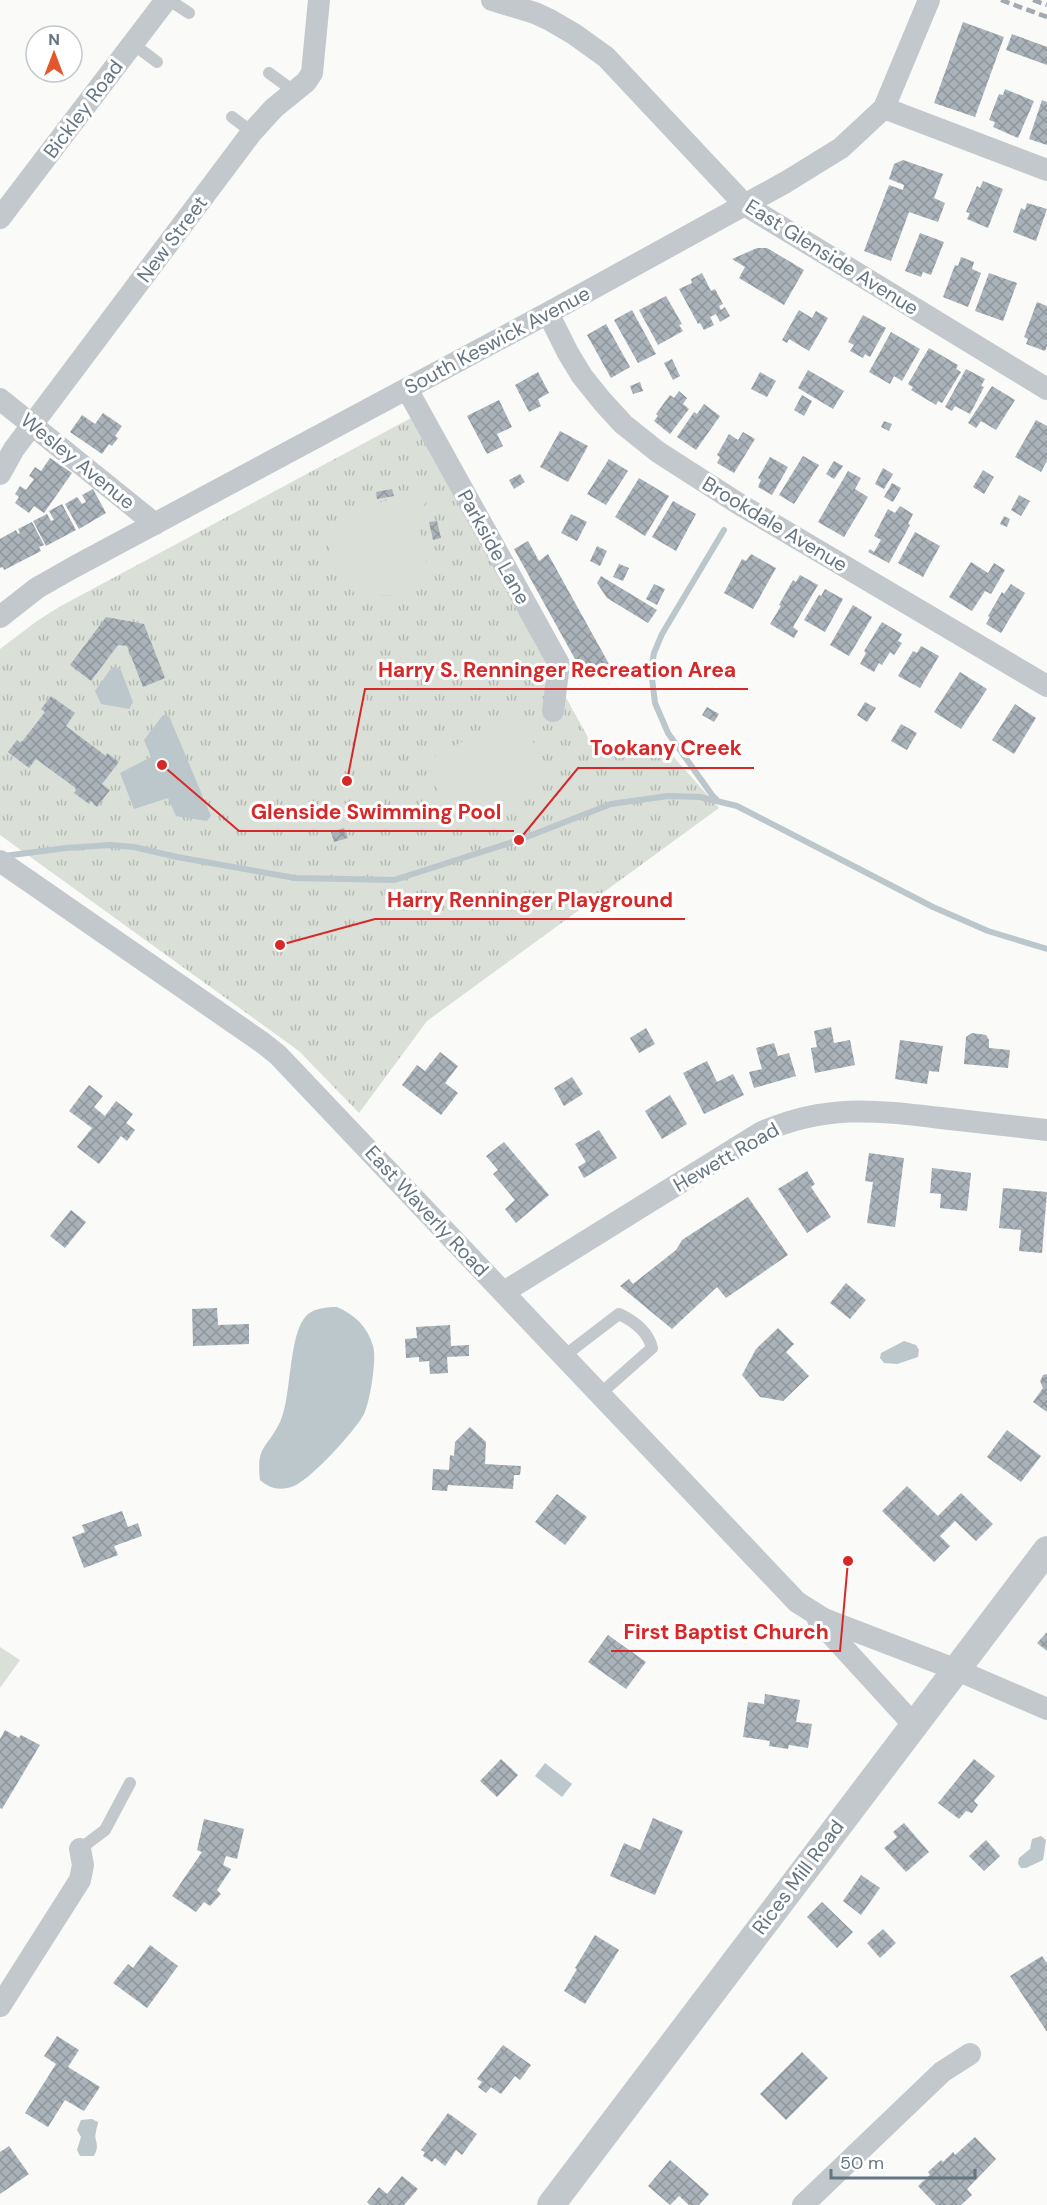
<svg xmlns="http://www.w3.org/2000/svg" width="1047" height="2205" viewBox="0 0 1047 2205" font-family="'DM Sans',sans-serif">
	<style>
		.park { fill: url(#park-tufts) }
		.garden { fill: #dadfd7 }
		.water { fill: #bbc7cb }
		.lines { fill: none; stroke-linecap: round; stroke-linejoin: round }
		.stream { stroke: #bbc7cb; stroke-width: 6 }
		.building { fill: url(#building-cross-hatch) }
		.service { stroke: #c3c8cc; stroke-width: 12 }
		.minor { stroke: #c3c8cc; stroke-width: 22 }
		.tertiary { stroke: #c3c8cc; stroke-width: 28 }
		.rail { stroke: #a2aab0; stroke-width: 4.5; stroke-dasharray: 9 4.5; stroke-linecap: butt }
		.labels { text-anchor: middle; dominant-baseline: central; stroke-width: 6; stroke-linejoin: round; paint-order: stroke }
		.street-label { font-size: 20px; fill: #657683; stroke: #fff }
		.leader { fill: none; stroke: #d62828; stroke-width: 2 }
		.callout-dot { fill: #d62828; stroke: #fff; stroke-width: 2 }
		.callout-label { font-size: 21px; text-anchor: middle; font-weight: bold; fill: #d62828; stroke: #fff; stroke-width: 6; stroke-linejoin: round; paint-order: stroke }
	</style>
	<defs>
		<pattern id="park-tufts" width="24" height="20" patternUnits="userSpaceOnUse" patternTransform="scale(1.5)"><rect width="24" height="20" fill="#dadfd7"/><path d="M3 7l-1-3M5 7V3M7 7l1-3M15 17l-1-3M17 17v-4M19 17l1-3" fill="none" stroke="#b4b9b4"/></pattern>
		<pattern id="building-cross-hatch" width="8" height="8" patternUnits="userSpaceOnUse" patternTransform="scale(1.5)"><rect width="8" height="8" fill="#aab3b9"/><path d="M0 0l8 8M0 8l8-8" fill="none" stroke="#8e969c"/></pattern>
	</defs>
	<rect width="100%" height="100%" fill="#fafaf8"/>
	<!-- park -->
	<path class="park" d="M411 418 590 741 671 754 719 808 427 1021 359 1113 299 1051 0 835V649L37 621 59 607Z"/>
	<!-- garden -->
	<path class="garden" d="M412 488 428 500 417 514 429 577 404 596 356 594 326 561 340 511 398 498Z
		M517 712 551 775 457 826 423 763Z
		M0 1647 20 1660 0 1688Z"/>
	<!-- water -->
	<path class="water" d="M112 667 120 668 133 702 129 709 101 704 95 691Z
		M163 715 169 716 211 816 207 821 176 816 168 798 134 809 120 773 151 757 144 740Z
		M337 1307C354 1314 368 1327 373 1346 377 1358 370 1402 364 1414 355 1431 311 1479 294 1486 281 1491 270 1489 260 1480 256 1445 267 1449 280 1422 292 1397 288 1333 307 1315 314 1308 328 1307 337 1307Z
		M904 1341 916 1345 919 1350 918 1357 897 1364 884 1363 880 1358 881 1353Z
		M545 1763 572 1784 562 1797 535 1776Z
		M1041 1836 1046 1840 1043 1860 1026 1868H1021L1018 1864 1019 1858 1030 1849 1032 1839Z
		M92 2119 98 2122C98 2126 96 2128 96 2132 93 2141 101 2143 94 2156H80L77 2150 81 2137 77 2130 81 2120Z"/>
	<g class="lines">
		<!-- stream -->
		<path class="stream" d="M717 800 712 795 668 733 655 703 651 670 654 653 662 634 724 530
			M4 856 66 848 110 845 134 847 177 857 295 878 394 880 519 840 611 804 668 796 700 797 737 806 933 907 988 931 1047 949"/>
	</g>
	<!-- building -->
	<path class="building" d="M963 22 1004 37 975 117 934 103Z
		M1012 34 1047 47V65L1006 50Z
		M1005 89 1034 101 1018 138 993 127 995 122 989 120 999 94 1003 95Z
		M1042 100 1047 102V145L1029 139Z
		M903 160 943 174 934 198 945 203 938 222 909 212 891 261 864 251 889 185 903 190 904 185 889 179 894 164Z
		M983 181 1003 189 988 228 967 219 970 213 966 212 977 186 980 188Z
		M1027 203 1047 209 1036 241 1013 232 1021 208 1025 210Z
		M920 233 944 242 931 275 923 272 921 277 905 271Z
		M757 248H767L804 270 784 305 739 278 745 267 732 259Z
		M961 257 974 262 972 269 981 273 968 307 943 297 955 265 958 266Z
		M702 273 711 291 715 289 723 304 719 306 721 310 725 307 730 316 720 322 716 314 710 317 714 325 704 330 700 323 698 324 679 289 692 283 691 279Z
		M989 273 1017 283 1003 321 975 311Z
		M666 296 682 324 679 325 683 331 658 345 639 310Z
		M1037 302 1047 306V346L1045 351 1026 344 1028 339 1024 337Z
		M632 310 656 354 638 363 614 320Z
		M799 310 812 318 816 311 828 318 809 351 789 339 787 343 782 340Z
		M863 315 886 328 870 357 865 354 863 358 850 351 854 345 848 342Z
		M606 324 630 367 611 378 587 335Z
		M891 332 920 349 902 381 894 376 890 384 869 372Z
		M929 348 958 365 956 369 961 372 942 403 938 401 936 405 911 390 913 387 908 384Z
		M672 359 680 376 673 380 664 363Z
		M966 369 985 379 981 386 984 387 970 414 955 406 952 411 945 407Z
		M808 370 844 391 833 409 798 388Z
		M538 372 549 393 538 399 541 406 529 412 515 385Z
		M760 372 776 381 767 397 751 389Z
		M640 382 643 391 633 394 630 386Z
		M992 386 1015 400 996 430 981 421 976 428 968 423Z
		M679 391 687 398 683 404 689 409 670 434 654 421 658 416 656 414 670 395 674 398Z
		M802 395 812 401 804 416 794 410Z
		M499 400 512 427 497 434 503 446 487 454 467 416Z
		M704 404 720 416 696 450 677 437 694 412 697 414Z
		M103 413 122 426 115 436 118 438 112 446 109 444 102 454 70 432 82 415 95 424Z
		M1036 420 1047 426V461L1041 472 1015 457Z
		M884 421 892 424 889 431 881 427Z
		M560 431 588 446 568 482 540 467Z
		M743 432 755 439 734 473 717 463 720 457 717 455 729 434 738 440Z
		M803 456 819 465 794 504 779 495Z
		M770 457 788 467 772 495 758 487 761 480 758 478Z
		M50 458 72 473 44 513 34 506 29 513 15 503 19 497 15 494 20 486 26 490 34 479 29 476 35 467 41 471Z
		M609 459 628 471 606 505 587 494Z
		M834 461 843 466 834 479 826 474Z
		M883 468 893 474 884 489 875 484Z
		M983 470 994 477 984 494 973 487Z
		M848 471 861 478 855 489 868 497 844 537 818 522Z
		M520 474 525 482 514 489 509 480Z
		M639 478 669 496 645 536 615 517Z
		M892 483 901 488 893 502 884 497Z
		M93 489 106 513 79 529 65 504 77 497 82 504 86 502 82 495Z
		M392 489 394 496 377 499 376 492Z
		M1019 495 1030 501 1021 516 1011 510Z
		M673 501 696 514 676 551 652 537Z
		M62 504 76 530 46 546 33 521 47 514 51 521 54 520 49 511Z
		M900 506 913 514 908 524 910 525 889 563 868 552 870 549 874 552 881 540 874 536 888 509 895 513Z
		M571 514 587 522 577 541 561 533Z
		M1004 516 1010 519 1007 527 1000 524Z
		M437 521 441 538 433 540 429 522Z
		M32 522 44 545 39 547 41 551 4 570 3 567 0 568V539L16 530 18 534 20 533 18 529Z
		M915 532 940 546 923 577 898 563Z
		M528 541 539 561 548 554 609 664 585 677 514 549Z
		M597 546 607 551 600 566 590 561Z
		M751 554 776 568 753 609 724 593 742 559 746 561Z
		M971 562 988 573 994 563 1005 570 991 594 985 591 972 611 949 597Z
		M619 564 629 568 623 581 613 577Z
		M800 575 818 585 793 627 798 631 794 638 770 624 781 606 779 605 793 580 796 582Z
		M601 576 657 610 648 623 607 598 597 583Z
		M654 584 665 589 657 605 646 599Z
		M1011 584 1025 593 1001 633 986 624 990 617 988 616 1002 592 1004 594Z
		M825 589 843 599 825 632 804 620 819 595 821 596Z
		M853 605 872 617 849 656 830 645Z
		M106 617 144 624 165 678 143 687 127 646 118 645 91 681 70 665Z
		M882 622 902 634 898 641 902 643 894 655 890 652 882 665 879 663 874 672 860 664 866 653 864 651Z
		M921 646 939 656 920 688 898 676 913 651 917 653Z
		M960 672 987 689 961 729 934 712Z
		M51 696 75 713 66 726 106 756 107 753 119 762 102 784 110 790 97 807 91 801 89 804 74 793 77 789 36 759 29 768 8 752 17 740 21 743 45 712 41 709Z
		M865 702 876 708 867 722 857 715Z
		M1015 704 1036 718 1014 754 992 740Z
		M707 707 719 714 714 722 702 715Z
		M901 724 917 733 907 750 891 741Z
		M344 828 348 838 334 842 331 832Z
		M831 1027 834 1043 850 1040 855 1065 815 1073 811 1048 817 1047 814 1031Z
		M646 1028 655 1044 639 1053 630 1038Z
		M972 1033 986 1035 989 1040V1048L1010 1050 1008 1068 964 1064 966 1037Z
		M900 1040 943 1046 939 1072 929 1071 927 1084 895 1079Z
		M774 1043 778 1056 789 1053 796 1076 754 1088 749 1072 762 1069 756 1048Z
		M440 1052 458 1066 445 1083 458 1093 441 1115 402 1085 417 1065 425 1071Z
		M707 1061 717 1082 733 1074 744 1095 704 1114 683 1073Z
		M572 1077 583 1094 564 1106 554 1088Z
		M89 1085 103 1096 94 1107 105 1116 116 1101 133 1114 126 1123 135 1130 127 1141 121 1136 99 1164 77 1147 92 1128 69 1111Z
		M670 1095 687 1124 662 1139 645 1111Z
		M599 1130 617 1158 584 1178 578 1167 586 1162 575 1144Z
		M504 1142 549 1195 516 1223 505 1209 515 1200 493 1174 498 1170 486 1156Z
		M869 1153 904 1158 895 1227 867 1223 873 1182 865 1181Z
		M932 1168 971 1173 967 1211 940 1208 941 1194 930 1193Z
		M807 1171 815 1184 811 1187 831 1217 807 1233 778 1189Z
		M1003 1188 1047 1192 1042 1253 1019 1251 1021 1230 999 1228Z
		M748 1197 788 1255 726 1298 717 1287 672 1329 620 1286 629 1279 633 1284 676 1250 682 1240Z
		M71 1210 86 1222 65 1248 50 1236Z
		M846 1283 866 1300 850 1319 830 1303Z
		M217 1308 218 1325 249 1324V1344L193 1346 192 1309Z
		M450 1325 451 1346 469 1345V1356L447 1357 448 1373 430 1374 429 1361 419 1362V1357L406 1358 405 1339 417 1338 416 1327Z
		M778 1328 794 1344 786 1352 809 1376 783 1401 760 1397 742 1375 756 1349Z
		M1047 1374V1412L1033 1402 1043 1388 1040 1381 1043 1375Z
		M470 1427 486 1442 485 1464 521 1466 520 1475H514L513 1489 448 1485 447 1491 432 1490 433 1469 449 1470 450 1455 454 1456 455 1442Z
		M1007 1430 1041 1456 1021 1482 987 1457Z
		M907 1486 938 1516 961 1493 993 1524 976 1541 955 1521 940 1536 950 1546 934 1562 882 1511Z
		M557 1494 587 1517 565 1545 535 1522Z
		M122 1511 128 1527 138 1523 142 1536 114 1546 118 1555 84 1568 72 1537 85 1532 82 1525Z
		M1047 1632V1651L1037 1643Z
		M608 1635 646 1662 626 1689 588 1662Z
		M765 1694 800 1700 796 1722 812 1724 808 1748 789 1745 788 1749 769 1746 770 1741 743 1737 748 1702 764 1704Z
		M5 1730 19 1738 21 1735 40 1745 2 1809 0 1808V1739Z
		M501 1759 518 1775 497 1797 480 1781Z
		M974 1759 995 1776 974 1801 978 1805 972 1813 966 1811 959 1819 938 1803Z
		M653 1818 683 1831 655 1895 610 1876 624 1843 640 1850Z
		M204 1819 244 1829 237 1859 226 1856 223 1865 231 1869 217 1890 221 1894 210 1906 204 1902 196 1912 172 1896 202 1852 197 1850Z
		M904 1823 929 1852 906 1872 884 1848 897 1837 893 1832Z
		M986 1840 1000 1856 984 1871 969 1856Z
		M861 1875 880 1888 861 1915 843 1901Z
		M822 1902 853 1932 837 1948 807 1917Z
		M883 1929 896 1943 880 1958 867 1943Z
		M595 1935 619 1950 585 2004 564 1991 577 1969 575 1968Z
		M150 1945 178 1966 147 2008 113 1983 128 1964 133 1968Z
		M1042 1956 1047 1963V2032L1010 1976Z
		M57 2036 79 2050 68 2067 100 2087 84 2111 65 2100 48 2127 25 2113 56 2064 44 2056Z
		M503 2045 531 2065 520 2080 515 2076 501 2094 491 2087 486 2093 478 2087 482 2082 477 2079Z
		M802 2052 828 2078 786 2120 760 2094Z
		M448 2113 477 2134 462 2155 456 2150 445 2166 435 2158 432 2162 423 2156 425 2152 421 2150Z
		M975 2137 996 2159 967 2189 972 2195 961 2205H936L918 2186 930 2175 928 2172 941 2160 943 2162 953 2152 955 2155Z
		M9 2146 29 2174 0 2194V2152Z
		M670 2160 709 2194 699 2205H689L679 2196 670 2205 648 2186Z
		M402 2176 418 2189 404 2205H370L367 2202 379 2187 387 2194Z"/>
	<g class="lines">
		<!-- service -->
		<path class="service" d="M169 0 189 13
			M133 44 157 62
			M269 73 295 92
			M232 117 252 132
			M564 1356 619 1314C634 1321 648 1331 652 1348L600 1394
			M80 1849 105 1830 130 1783"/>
		<!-- minor -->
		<path class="minor" d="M492 0 535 13 550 20 574 34 606 57 745 205 1047 389
			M884 108 1047 170
			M0 218 166 0
			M548 313 568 353 582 376 602 401 623 424 658 452 739 504 1047 686
			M407 389 559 664 553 711
			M0 399 155 524
			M0 474 14 449 252 132 274 108 306 82 312 73 319 0
			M0 617 37 588 74 567 548 313 786 182 841 148 884 108 929 0
			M0 861 263 1043 278 1055 797 1602 824 1619 957 1670 1047 1709
			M504 1292 760 1133C824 1104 874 1110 941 1118 977 1122 1012 1126 1047 1130
			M818 1620 913 1724
			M0 2006 80 1880 83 1865 80 1849
			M803 2205 942 2072 970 2054"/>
		<!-- tertiary -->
		<path class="tertiary" d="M551 2205 1047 1550"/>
		<!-- rail -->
		<path class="rail" d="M1001 0 1047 17
			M1033 0 1047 5"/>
	</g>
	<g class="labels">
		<!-- street labels -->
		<g class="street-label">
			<text transform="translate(83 109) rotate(-53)">Bickley Road</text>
			<text transform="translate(172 239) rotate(-53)">New Street</text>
			<text transform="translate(832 257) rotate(32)">East Glenside Avenue</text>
			<text transform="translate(497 340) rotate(-28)">South Keswick Avenue</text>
			<text transform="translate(78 461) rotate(39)">Wesley Avenue</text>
			<text transform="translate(775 524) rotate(31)">Brookdale Avenue</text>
			<text transform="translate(494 547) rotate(61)">Parkside Lane</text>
			<text transform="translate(726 1157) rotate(-30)">Hewett Road</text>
			<text transform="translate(427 1211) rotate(47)">East Waverly Road</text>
			<text transform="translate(798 1877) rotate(-53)">Rices Mill Road</text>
		</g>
	</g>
	<!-- callouts -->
	<path class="leader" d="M347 781L365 689H748M519 840L578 768H754M162 765L239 831H514M280 945L375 919H685M848 1561L840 1651H611"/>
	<g class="callout-dot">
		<circle cx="347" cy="781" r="6"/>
		<circle cx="519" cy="840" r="6"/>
		<circle cx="162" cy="765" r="6"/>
		<circle cx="280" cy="945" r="6"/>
		<circle cx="848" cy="1561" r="6"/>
	</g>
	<g class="callout-label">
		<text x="557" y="677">Harry S. Renninger Recreation Area</text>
		<text x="666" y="755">Tookany Creek</text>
		<text x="376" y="819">Glenside Swimming Pool</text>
		<text x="530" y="907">Harry Renninger Playground</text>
		<text x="726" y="1639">First Baptist Church</text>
	</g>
	<!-- north arrow -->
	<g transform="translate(54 54)"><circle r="28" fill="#ffffff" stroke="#c1c8cd" stroke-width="1.5"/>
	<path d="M0-4.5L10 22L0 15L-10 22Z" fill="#e4572e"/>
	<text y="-9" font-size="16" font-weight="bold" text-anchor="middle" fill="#657683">N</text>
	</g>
	<!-- scale -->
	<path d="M831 2169v9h144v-9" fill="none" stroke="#657683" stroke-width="3"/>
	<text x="840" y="2169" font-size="18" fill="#657683" stroke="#ffffff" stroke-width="4.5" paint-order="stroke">50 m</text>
</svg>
